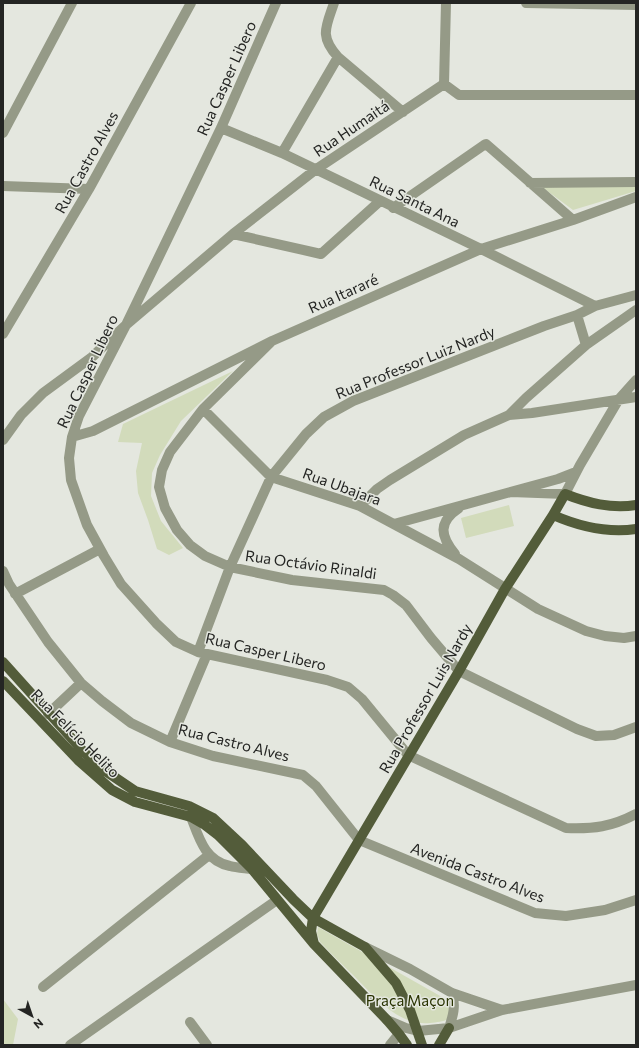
<svg xmlns="http://www.w3.org/2000/svg" width="639" height="1048" viewBox="0 0 639 1048" font-family="Commissioner,sans-serif">
	<style>
		.green { fill: #d2dbbb }
		.lines { fill: none; stroke-linecap: round; stroke-linejoin: round }
		.minor { stroke: #959a87; stroke-width: 10 }
		.major { stroke: #535c3a; stroke-width: 10 }
		.labels { text-anchor: middle; dominant-baseline: central; stroke-width: 3; stroke-linejoin: round; paint-order: stroke }
		.street-label { font-size: 15px; fill: #242523; stroke: #e4e7df }
		.park-label { font-size: 15px; fill: #293300; stroke: #e4e7df }
	</style>
	<rect width="100%" height="100%" fill="#e4e7df"/>
	<!-- green -->
	<path class="green" d="M542 187H636V191L573 210Z
		M233 371 181 421 160 455 152 473 151 496 161 521 183 548 169 555 157 549 148 520 138 493 136 471 142 443 118 442 123 424Z
		M509 505 514 526 466 538 461 518Z
		M318 927 442 997 452 1007 448 1019C443 1022 437 1022 430 1023 398 1026 375 997 355 977 343 965 331 954 320 942L317 934Z
		M3 999 18 1019 13 1045H3Z"/>
	<g class="lines">
		<!-- minor -->
		<path class="minor" d="M276 3 221 128 126 325 79 416 72 437 69 458 71 480 87 525 104 556 121 584 156 623 176 642 198 652 207 654 327 680 348 687 362 699 408 755 566 828C594 829 611 827 636 814
			M334 3C326 27 319 36 338 57L403 112
			M526 3 636 5
			M444 84 459 95H636
			M444 84 446 3
			M221 128 282 153 481 249 595 306
			M3 133 72 3
			M282 153 338 57
			M530 183 636 182
			M3 186 89 189
			M393 208 484 145 486 144 573 220
			M233 234 321 254 380 201
			M577 315 586 345
			M3 334 89 189 191 3
			M272 341 203 409 170 452 162 470 159 487 165 508 177 530 190 545 205 556 230 567 292 580 384 590 393 595 406 605 431 638 459 671 577 729 596 736 614 735 636 727
			M203 409 271 477 360 506 459 559 538 609 586 631 605 636 624 638 636 636
			M509 415 526 398 586 345 636 310
			M72 437 93 431 272 341 481 249 573 220 636 197
			M3 440 21 415 43 393 92 357 126 325 233 234 315 170 444 84
			M511 492 565 494 580 465 619 399 636 380
			M360 506 377 489 390 480 464 435 509 415 532 413 636 397
			M394 524 558 479 576 472
			M455 554C440 536 438 522 459 508
			M3 571 9 584 48 642 81 683 102 701 131 723 170 742 213 756 303 775 316 786 359 840 535 913 566 916 605 910 636 900
			M15 594 100 549
			M198 652 230 567 271 477 306 434 324 417 353 401 544 326 577 315 595 306 636 295
			M48 714 81 683
			M170 742 207 654
			M191 817C199 838 205 861 230 866 237 868 245 868 252 869
			M365 947 410 969 452 993 502 1010
			M43 987 209 855
			M387 1020 406 1028 418 1031 449 1028 502 1010 636 985
			M190 1022 207 1045
			M449 1028C453 1016 456 1006 452 993
			M70 1045 277 900
			M390 1045 399 1034"/>
		<!-- major -->
		<path class="major" d="M553 515C578 526 608 533 636 529
			M3 662 83 751 104 770 135 791 189 806 213 818 242 845 293 899 313 918 365 947 396 983 410 1010 422 1045
			M3 681 79 761 112 790 135 802 191 817 205 825 218 835 252 869 314 944 387 1020 399 1034 407 1045
			M314 944 311 931 313 918 459 671 505 589 553 515 565 494C588 503 611 509 636 505
			M439 1045 449 1028"/>
	</g>
	<g class="labels">
		<!-- street labels -->
		<g class="street-label">
			<text transform="translate(226 78) rotate(-66)">Rua Casper Libero</text>
			<text transform="translate(351 128) rotate(-34)">Rua Humaitá</text>
			<text transform="translate(86 162) rotate(-61)">Rua Castro Alves</text>
			<text transform="translate(415 201) rotate(26)">Rua Santa Ana</text>
			<text transform="translate(343 293) rotate(-24)">Rua Itararé</text>
			<text transform="translate(415 362) rotate(-22)">Rua Professor Luiz Nardy</text>
			<text transform="translate(87 371) rotate(-65)">Rua Casper Libero</text>
			<text transform="translate(342 486) rotate(20)">Rua Ubajara</text>
			<text transform="translate(311 564) rotate(8)">Rua Octávio Rinaldi</text>
			<text transform="translate(266 651) rotate(13)">Rua Casper Libero</text>
			<text transform="translate(425 698) rotate(-60)">Rua Professor Luis Nardy</text>
			<text transform="translate(76 733) rotate(45)">Rua Felício Helito</text>
			<text transform="translate(234 742) rotate(14)">Rua Castro Alves</text>
			<text transform="translate(478 872) rotate(21)">Avenida Castro Alves</text>
		</g>
		<!-- park labels -->
		<g class="park-label">
			<text x="410" y="1000">Praça Maçon</text>
		</g>
	</g>
	<!-- border -->
	<rect width="639" height="1048" fill="none" stroke="#242523" stroke-width="8"/>
	<!-- north arrow -->
	<g transform="translate(32 1016) rotate(140)" stroke="#e4e7df" stroke-width="3" paint-order="stroke">
	<path d="M0-3L7 15L0 10L-7 15Z" fill="#242523"/>
	<text y="-6" font-size="11" font-weight="bold" text-anchor="middle" fill="#242523">N</text>
	</g>
</svg>
